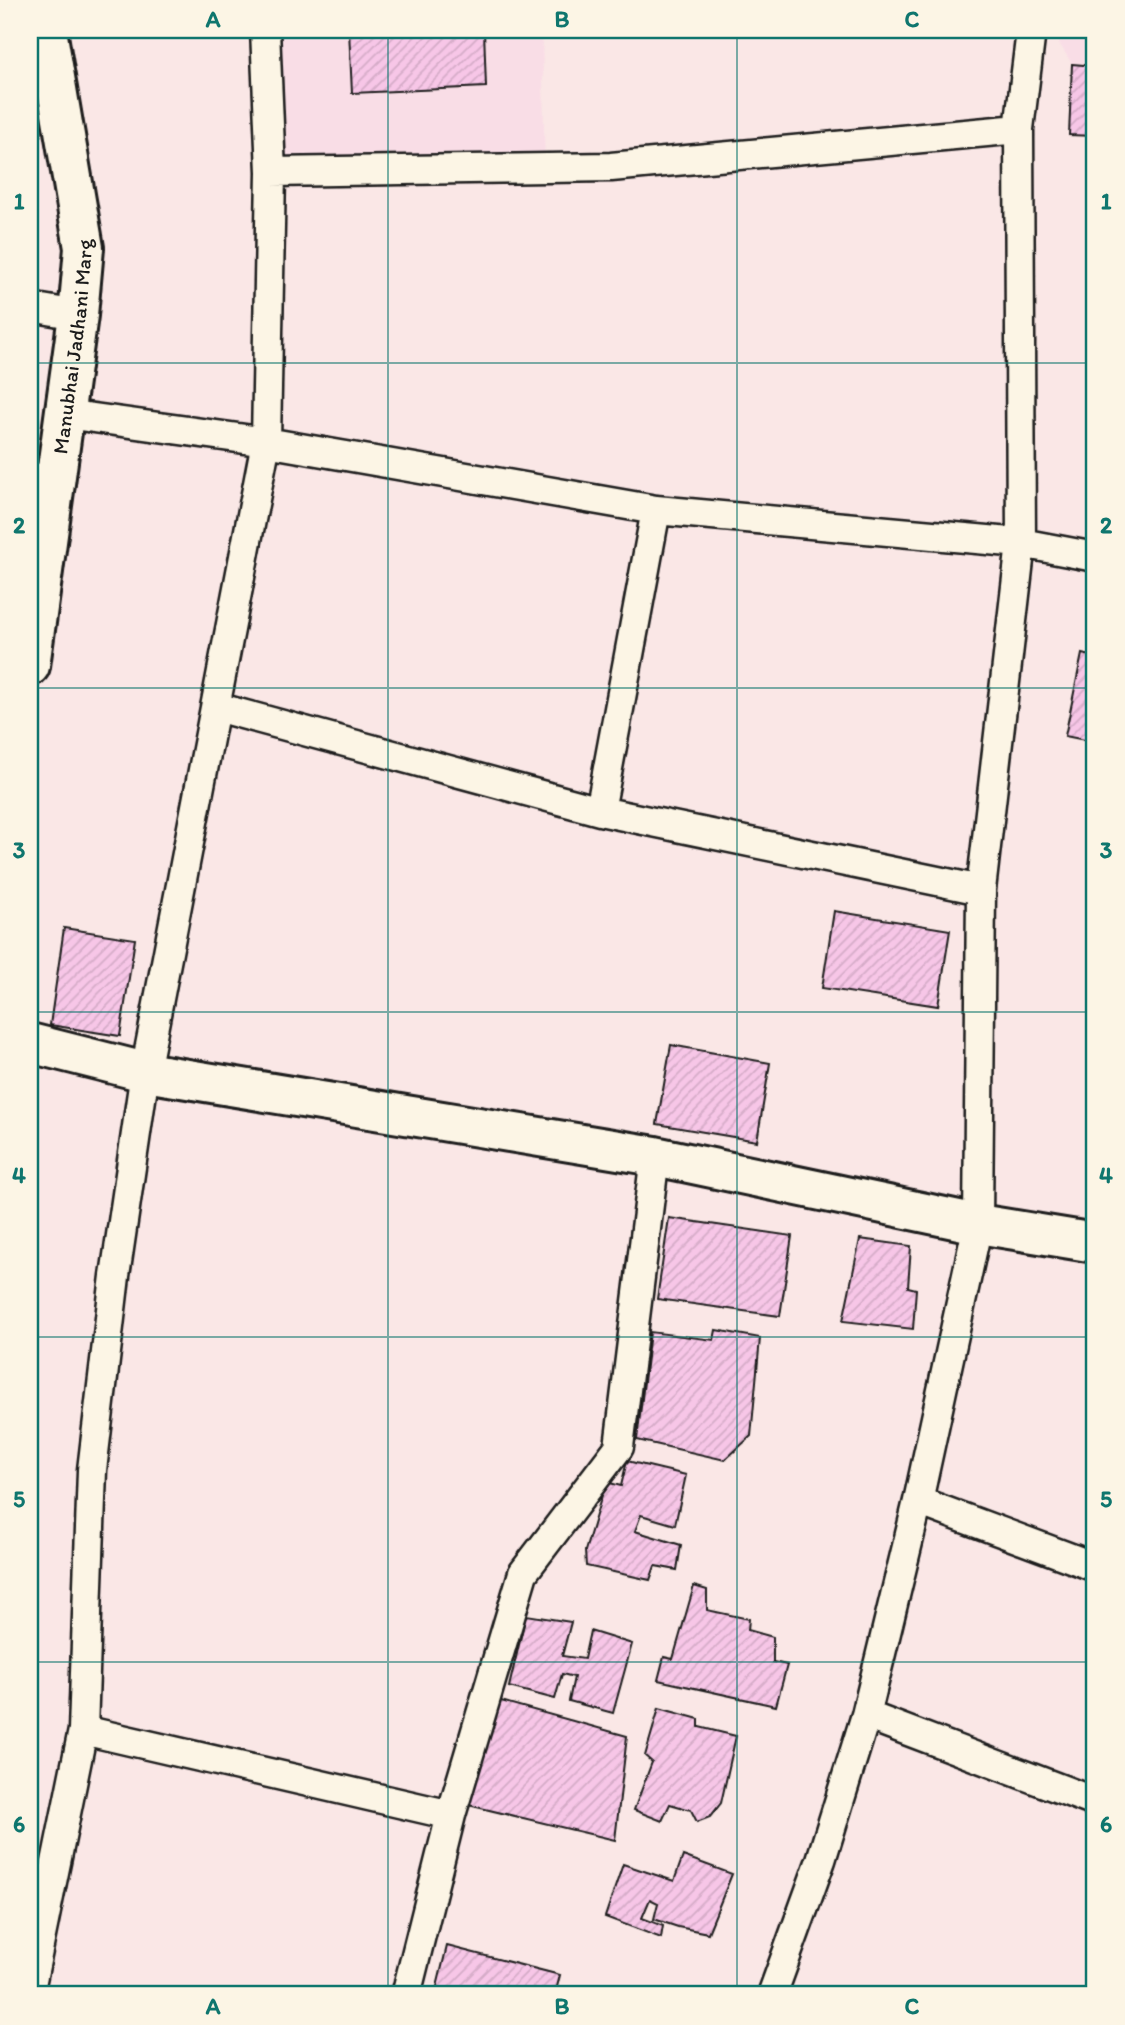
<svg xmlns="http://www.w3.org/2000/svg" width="1125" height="2025" viewBox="0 0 1125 2025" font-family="Itim,sans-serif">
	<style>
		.built { fill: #f9dde6 }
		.building { fill: url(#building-hatch); stroke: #1c1c1c; stroke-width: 2 }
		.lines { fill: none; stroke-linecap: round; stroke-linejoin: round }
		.street-casing { stroke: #1c1c1c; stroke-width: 33 }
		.secondary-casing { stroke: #1c1c1c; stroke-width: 44 }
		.street { stroke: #fcf5e5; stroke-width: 28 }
		.secondary { stroke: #fcf5e5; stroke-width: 38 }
		.grid { fill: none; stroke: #0f766e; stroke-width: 2; stroke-opacity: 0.55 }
		.labels { text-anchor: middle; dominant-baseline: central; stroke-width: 7; stroke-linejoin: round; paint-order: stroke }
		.street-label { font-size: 21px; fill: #1c1c1c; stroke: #fcf5e5 }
		.neatline { fill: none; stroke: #0f766e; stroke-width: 2.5 }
		.grid-label { font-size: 23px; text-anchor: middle; font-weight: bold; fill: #0f766e }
	</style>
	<defs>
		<pattern id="building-hatch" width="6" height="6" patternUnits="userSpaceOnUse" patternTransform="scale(1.75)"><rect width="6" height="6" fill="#f7c6e7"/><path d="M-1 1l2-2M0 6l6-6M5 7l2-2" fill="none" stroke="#d3aac6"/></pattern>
	</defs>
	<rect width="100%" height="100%" fill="#fae7e6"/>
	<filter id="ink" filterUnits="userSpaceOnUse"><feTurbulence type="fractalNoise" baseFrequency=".0143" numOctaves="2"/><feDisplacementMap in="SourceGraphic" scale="14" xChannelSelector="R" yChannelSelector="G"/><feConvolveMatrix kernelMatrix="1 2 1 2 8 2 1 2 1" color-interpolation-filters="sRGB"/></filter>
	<g filter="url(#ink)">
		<!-- built -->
		<path class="built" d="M265 30H542L545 173 271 172Z
			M1051 30H1095V66L1072 64Z"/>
		<!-- building -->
		<path class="building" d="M349 30H484L486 87 352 93Z
			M1072 64 1095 66V136L1069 135Z
			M1082 654 1095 657V742L1065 736Z
			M834 911 950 930 938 1006 822 988Z
			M64 928 135 939 120 1036 50 1025Z
			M671 1045 770 1063 757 1141 657 1124Z
			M669 1218 792 1236 780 1316 657 1299Z
			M860 1239 911 1246 908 1287 916 1289 913 1329 843 1321Z
			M716 1330 760 1338 751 1436 725 1460 637 1440 650 1332 714 1340Z
			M627 1461 686 1475 675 1525 641 1515 635 1531 681 1545 677 1570 655 1566 650 1580 586 1566 585 1551 606 1482 621 1486Z
			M694 1586 707 1590V1610L749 1619 748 1630 773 1637V1662L787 1665 776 1706 658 1680 664 1657 673 1659Z
			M526 1615 571 1622 562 1656 584 1659 590 1631 632 1644 613 1713 569 1701 574 1677 562 1674 555 1699 509 1687Z
			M494 1699 627 1736 615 1840 464 1804Z
			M659 1708 699 1719V1727L736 1736 721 1803 710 1817 697 1822 691 1810 670 1804 662 1821 634 1810 652 1762 645 1756Z
			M683 1856 732 1874 708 1933 678 1927 654 1919 658 1903 650 1899 642 1918 663 1926 661 1938 605 1917 623 1864 674 1881Z
			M447 1946 560 1975 555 1995H435Z"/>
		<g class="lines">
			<!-- street casing -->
			<g class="street-casing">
				<path id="street" d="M271 172 611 167 1019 129
					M30 307 78 315
					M65 414 266 442 656 510 1021 543 1095 557
					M30 477 56 480
					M216 707 600 811 981 890
					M600 811 656 510
					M918 1501 1095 1567
					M866 1715 1095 1802
					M83 1730 451 1815 406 1995
					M451 1815 523 1573 619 1447 655 1156
					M30 1990 83 1730 92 1470 115 1276 145 1072 266 442 271 172 265 30
					M772 1995 821 1860 866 1715 918 1501 978 1224 981 890 1021 543 1019 129 1031 31"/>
			</g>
			<!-- secondary casing -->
			<g class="secondary-casing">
				<g id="secondary">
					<path id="s1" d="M30 666 78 315 84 248 47 30"/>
					<path d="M30 1043 145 1072 655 1156 978 1224 1095 1243"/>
				</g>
			</g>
			<!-- street -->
			<use href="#street" class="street"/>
			<!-- secondary -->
			<use href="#secondary" class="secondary"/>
		</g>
	</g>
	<!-- grid -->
	<path class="grid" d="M388 30V1995M737 30V1995M30 363H1095M30 688H1095M30 1012H1095M30 1337H1095M30 1662H1095"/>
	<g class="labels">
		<!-- street labels -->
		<g class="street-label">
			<text stroke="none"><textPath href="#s1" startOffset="322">Manubhai Jadhani Marg</textPath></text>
		</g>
	</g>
	<!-- margin -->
	<rect width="1125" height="2025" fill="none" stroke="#fcf5e5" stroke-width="77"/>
	<rect x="38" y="38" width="1048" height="1948" class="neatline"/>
	<g class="grid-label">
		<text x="213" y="27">A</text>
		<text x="562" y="27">B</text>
		<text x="912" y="27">C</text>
		<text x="19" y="209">1</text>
		<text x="1106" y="209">1</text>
		<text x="19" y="533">2</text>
		<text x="1106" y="533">2</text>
		<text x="19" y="858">3</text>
		<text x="1106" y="858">3</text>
		<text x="19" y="1183">4</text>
		<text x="1106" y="1183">4</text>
		<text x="19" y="1507">5</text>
		<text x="1106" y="1507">5</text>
		<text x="19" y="1832">6</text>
		<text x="1106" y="1832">6</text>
		<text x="213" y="2014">A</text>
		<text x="562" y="2014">B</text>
		<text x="912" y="2014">C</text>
	</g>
</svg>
